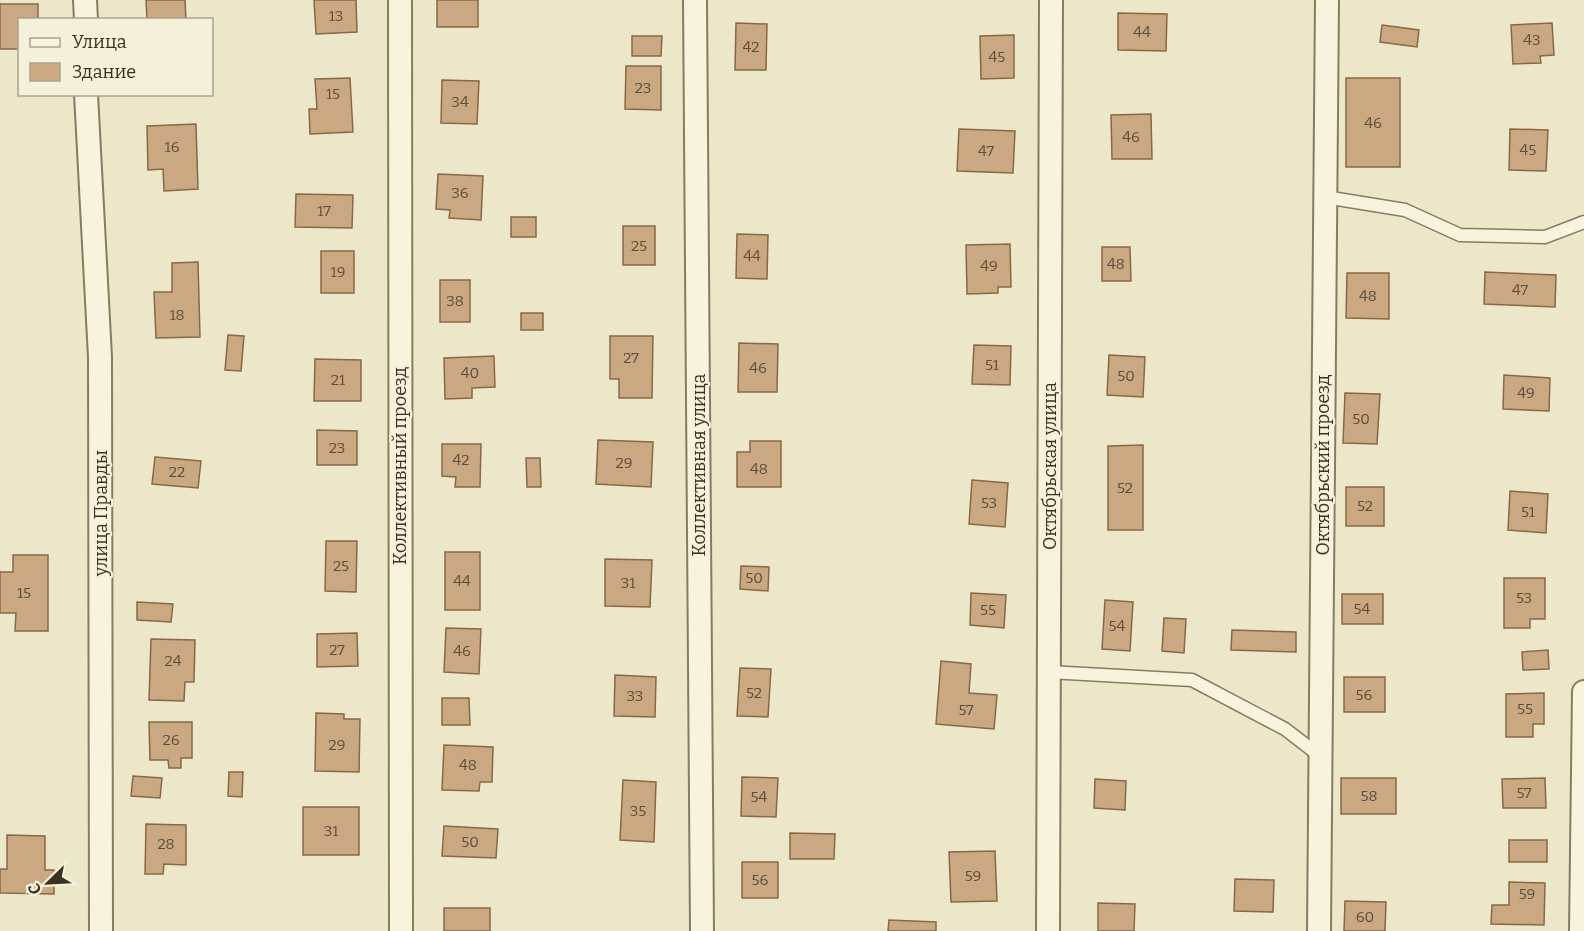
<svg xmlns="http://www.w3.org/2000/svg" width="1584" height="931" viewBox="0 0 1584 931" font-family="Bitter,serif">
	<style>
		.building { fill: #c9a882; stroke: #886846; stroke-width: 1.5 }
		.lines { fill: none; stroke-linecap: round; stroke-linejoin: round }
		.lane-casing { stroke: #897b5f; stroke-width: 15 }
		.street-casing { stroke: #897b5f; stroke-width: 26 }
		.lane { stroke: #f8f3dd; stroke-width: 12 }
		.street { stroke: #f8f3dd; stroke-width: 22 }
		.labels { text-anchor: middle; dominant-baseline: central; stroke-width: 4.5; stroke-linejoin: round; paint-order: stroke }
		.number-label { font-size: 15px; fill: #5e4f3a }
		.street-label { font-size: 18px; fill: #3b3122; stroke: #f5f0d9 }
	</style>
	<rect width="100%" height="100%" fill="#ede7ca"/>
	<!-- building -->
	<path class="building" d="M146 0H185L186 20H147Z
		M314 0H356L357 32 316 34Z
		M437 0H478V27H437Z
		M0 4H38V20H20V49H0Z
		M1118 13 1167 14 1166 51 1118 50Z
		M736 23 767 24 766 70H735Z
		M1552 23 1554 55 1540 56 1541 63 1513 64 1511 25Z
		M1382 25 1419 30 1417 47 1380 42Z
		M1014 35V78L981 79 980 36Z
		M632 36H662L661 56H632Z
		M626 66H661V110L625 109Z
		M350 78 353 132 310 134 309 109H317L315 79Z
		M1346 78H1400V167H1346Z
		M442 80 479 81 477 124 441 123Z
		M1151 114 1152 159H1112L1111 115Z
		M196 124 198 189 164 191 163 169 148 170 147 126Z
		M959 129 1015 131 1013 173 957 171Z
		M1510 129 1548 130 1546 171 1509 170Z
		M438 174 483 176 481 220 449 218 450 210 436 209Z
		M296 194 353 195 352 228 295 227Z
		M511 217H536V237H511Z
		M623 226H655V265H623Z
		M737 234 768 235 767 279 736 278Z
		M1010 244 1011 287H998V293L967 294 966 245Z
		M1102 247H1130L1131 281H1102Z
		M321 251H354V293H321Z
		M198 262 200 337 156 338 154 292H172V263Z
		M1485 272 1556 275 1555 307 1484 304Z
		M1347 273H1389V319L1346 318Z
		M440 280H470V322H440Z
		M521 313H543V330H521Z
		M228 335 244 336 241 371 225 370Z
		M610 336H653L652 398H619V379H610Z
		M739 343 778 344 777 392H738Z
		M974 345 1011 346 1010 385 972 384Z
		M1109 355 1145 357 1143 397 1107 395Z
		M494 356 495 387 472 388V398L445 399 444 358Z
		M315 359 361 360V401H314Z
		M1504 375 1550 378 1549 411 1503 409Z
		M1345 393 1380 394 1377 444 1343 443Z
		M317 430 357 431V465H317Z
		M598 440 653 442 651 487 596 484Z
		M750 441H781V487H737V452H750Z
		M442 444H481L480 487H455L456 477 442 476Z
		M1143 445V530H1108V446Z
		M155 457 201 461 198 488 152 484Z
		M526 458H540L541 487H527Z
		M972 480 1008 483 1005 527 969 524Z
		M1346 487H1384V526H1346Z
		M1510 491 1548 494 1546 533 1508 530Z
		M326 541H357L356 592 325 591Z
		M445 552H480V610H445Z
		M13 555H48V631H15L16 613H0V572H13Z
		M605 559 652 560 650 607 605 606Z
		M741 566 769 567 768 591 740 589Z
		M1504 578H1545V619H1530V628H1504Z
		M971 593 1006 595 1004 628 970 625Z
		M1342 594H1383V624H1342Z
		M1105 600 1133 602 1130 651 1102 649Z
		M137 602 173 604 171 622 137 620Z
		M1164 618 1186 619 1184 653 1162 651Z
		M446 628 481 629 479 674 444 672Z
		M1232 630 1296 632V652L1231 650Z
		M357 633 358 666 317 667V634Z
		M151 639 195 640 194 682H185L184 701 149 700Z
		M1548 650 1549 669 1523 670 1522 652Z
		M941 661 971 664 969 693 997 695 994 729 936 724Z
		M740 668 771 669 768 717 737 716Z
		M615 675 656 677 655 717 614 716Z
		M1344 677H1385V712H1344Z
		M1544 693V724H1533V737H1506V694Z
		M442 698H469L470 725H442Z
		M316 713 344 714V719H360L359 772 315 771Z
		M149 722H192V758H181V768H169L168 760H150Z
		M444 745 493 747 492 782H480L479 791 442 790Z
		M229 772H243L242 797 228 796Z
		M133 776 162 778 160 798 131 796Z
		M742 777 778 778 776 817 741 816Z
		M1341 778H1396V814H1341Z
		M1545 778 1546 808H1503L1502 779Z
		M1095 779 1126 781 1125 810 1094 808Z
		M623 780 656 782 654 842 620 840Z
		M303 807H359V855H303Z
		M146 824 186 825V865L164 864 163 874H145Z
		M444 826 498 829 496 858 442 856Z
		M790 833 835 834 834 859H790Z
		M7 835 45 836V870H54V894L0 893V869H7Z
		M1509 840H1547V862H1509Z
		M995 851 997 901 951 902 949 852Z
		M742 862H778V898H742Z
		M1235 879 1274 880 1273 912 1234 911Z
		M1509 882 1545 883 1544 925 1491 924 1492 905H1509Z
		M1345 901 1386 902 1385 931H1344Z
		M1098 903 1135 904 1134 931H1098Z
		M444 908H490V931H444Z
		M889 920 936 922V931H888Z"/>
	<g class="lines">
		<!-- lane casing -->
		<g class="lane-casing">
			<path id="lane" d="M1325 197 1405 210 1460 235 1545 237 1584 222
				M1049 672 1192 680 1285 729 1320 756"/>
		</g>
		<!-- street casing -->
		<g class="street-casing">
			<path id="street" d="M85 0 86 20
				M400 0 401 931
				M695 0 702 931
				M86 94 100 357 101 931
				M1048 931 1051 0
				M1319 931 1327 0
				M1581 931 1584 692"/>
		</g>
		<!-- lane -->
		<use href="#lane" class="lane"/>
		<!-- street -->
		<use href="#street" class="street"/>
	</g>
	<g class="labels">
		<!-- number labels -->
		<g class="number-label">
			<text x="336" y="16">13</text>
			<text x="1142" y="32">44</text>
			<text x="1532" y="40">43</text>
			<text x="751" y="47">42</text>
			<text x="997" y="57">45</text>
			<text x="643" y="88">23</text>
			<text x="333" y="94">15</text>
			<text x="460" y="102">34</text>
			<text x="1373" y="123">46</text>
			<text x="1131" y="137">46</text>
			<text x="172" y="147">16</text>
			<text x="1528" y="150">45</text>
			<text x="986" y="151">47</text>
			<text x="460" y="193">36</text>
			<text x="324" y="211">17</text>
			<text x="639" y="246">25</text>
			<text x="752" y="256">44</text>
			<text x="1116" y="264">48</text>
			<text x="989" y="266">49</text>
			<text x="338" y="272">19</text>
			<text x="1520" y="290">47</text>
			<text x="1368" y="296">48</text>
			<text x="455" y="301">38</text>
			<text x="177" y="315">18</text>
			<text x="631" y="358">27</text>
			<text x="992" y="365">51</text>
			<text x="758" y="368">46</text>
			<text x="470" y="373">40</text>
			<text x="1126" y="376">50</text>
			<text x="338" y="380">21</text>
			<text x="1526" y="393">49</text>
			<text x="1361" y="419">50</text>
			<text x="337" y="448">23</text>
			<text x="461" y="460">42</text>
			<text x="624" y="463">29</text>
			<text x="759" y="469">48</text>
			<text x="177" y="472">22</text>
			<text x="1125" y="488">52</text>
			<text x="989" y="503">53</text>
			<text x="1365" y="506">52</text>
			<text x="1528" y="512">51</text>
			<text x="341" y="566">25</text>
			<text x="754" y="578">50</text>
			<text x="462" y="581">44</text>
			<text x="628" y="583">31</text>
			<text x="24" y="593">15</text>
			<text x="1524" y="598">53</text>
			<text x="1362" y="609">54</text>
			<text x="988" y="610">55</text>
			<text x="1117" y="626">54</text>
			<text x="337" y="650">27</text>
			<text x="462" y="651">46</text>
			<text x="173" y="661">24</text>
			<text x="754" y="693">52</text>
			<text x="1364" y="695">56</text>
			<text x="635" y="696">33</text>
			<text x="1525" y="709">55</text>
			<text x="966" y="710">57</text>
			<text x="171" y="740">26</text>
			<text x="337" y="745">29</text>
			<text x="468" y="765">48</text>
			<text x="1524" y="793">57</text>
			<text x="1369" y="796">58</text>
			<text x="759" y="797">54</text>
			<text x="638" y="811">35</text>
			<text x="331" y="831">31</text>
			<text x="470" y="842">50</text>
			<text x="166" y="844">28</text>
			<text x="973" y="876">59</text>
			<text x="760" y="880">56</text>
			<text x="1527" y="894">59</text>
			<text x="1365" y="917">60</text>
		</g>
		<!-- street labels -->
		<g class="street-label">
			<text transform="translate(699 465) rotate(-90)">Коллективная улица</text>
			<text transform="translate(1323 465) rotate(-90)">Октябрьский проезд</text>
			<text transform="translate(400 466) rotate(-90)">Коллективный проезд</text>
			<text transform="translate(1050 466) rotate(-90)">Октябрьская улица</text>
			<text transform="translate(101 513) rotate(-90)">улица Правды</text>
		</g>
	</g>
	<!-- legend -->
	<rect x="18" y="18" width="195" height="78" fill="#f5f0d9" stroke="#aba490" stroke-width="1.5"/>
	<rect x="30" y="38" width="30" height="9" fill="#f8f3dd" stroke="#aba490" stroke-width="1.5"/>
	<text x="72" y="48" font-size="18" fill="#3b3122">Улица</text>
	<rect x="30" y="63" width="30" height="18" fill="#c9a882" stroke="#aba490" stroke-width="1.5"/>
	<text x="72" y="78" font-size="18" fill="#3b3122">Здание</text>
	<!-- north arrow -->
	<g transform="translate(48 883) rotate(246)" stroke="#f5f0d9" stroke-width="4.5" paint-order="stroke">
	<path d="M0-4.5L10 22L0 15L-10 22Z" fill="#3b3122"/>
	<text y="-9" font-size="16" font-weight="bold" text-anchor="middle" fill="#3b3122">С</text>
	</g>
</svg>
